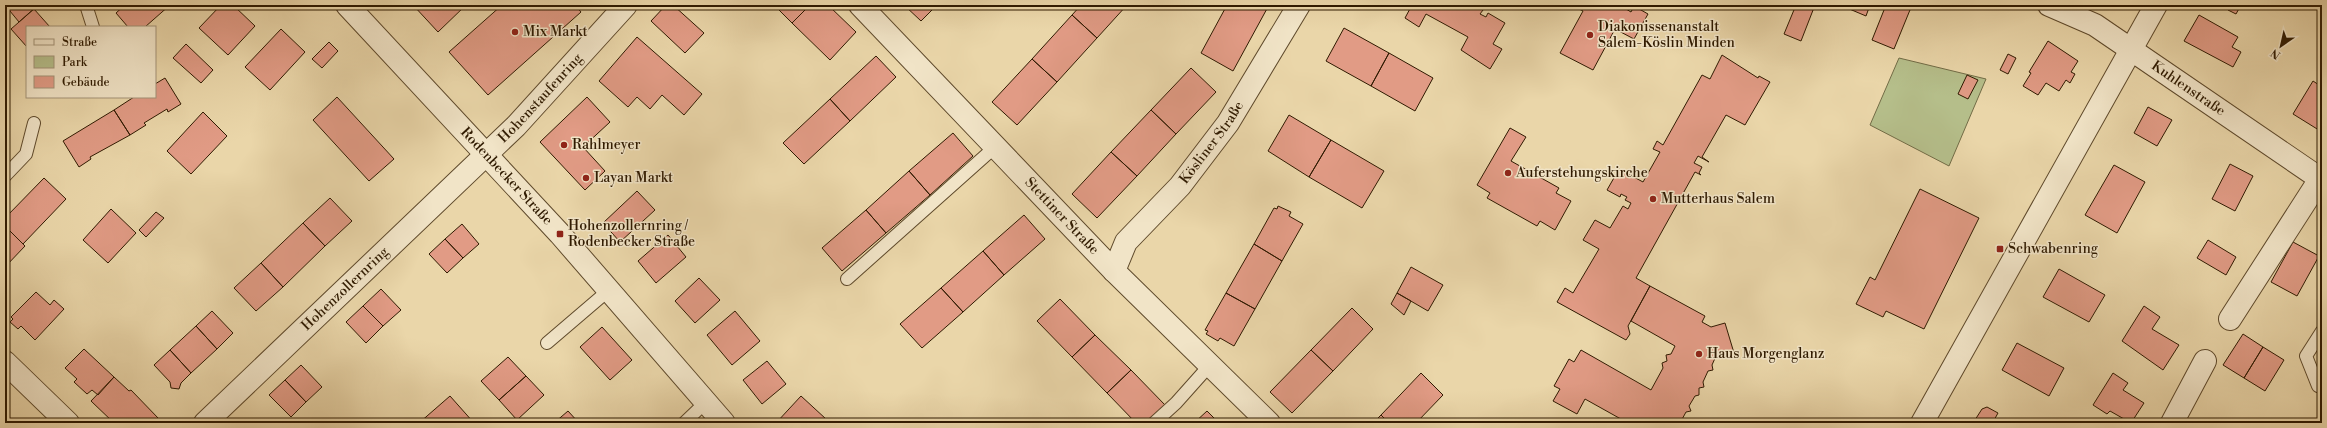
<svg xmlns="http://www.w3.org/2000/svg" width="2327" height="428" viewBox="0 0 2327 428" font-family="'Libre Bodoni',serif">
	<style>
		.green { fill: #b5be8a; stroke: #726c46 }
		.building { fill: #e19b85; stroke: #2f1a01 }
		.lines { fill: none; stroke-linecap: round; stroke-linejoin: round }
		.service-casing { stroke: #5e492b; stroke-width: 14 }
		.minor-casing { stroke: #5e492b; stroke-width: 24 }
		.tertiary-casing { stroke: #5e492b; stroke-width: 24 }
		.service { stroke: #f1e4c7; stroke-width: 12 }
		.minor { stroke: #f1e4c7; stroke-width: 22 }
		.tertiary { stroke: #f1e4c7; stroke-width: 22 }
		.poi-dot { fill: #8f2418; stroke: #f1e4c7; stroke-width: 1.5 }
		.labels { text-anchor: middle; dominant-baseline: central; stroke-width: 3; stroke-linejoin: round; paint-order: stroke }
		.poi-label { font-size: 14px; fill: #2f1a01; stroke: #f1e4c7; text-anchor: start }
		.street-label { font-size: 14px; fill: #2f1a01; stroke: #f1e4c7 }
	</style>
	<rect width="100%" height="100%" fill="#ead6a9"/>
	<filter id="stains"><feTurbulence type="fractalNoise" baseFrequency=".005" numOctaves="4"/><feColorMatrix values="0 0 0 0 .2 0 0 0 0 .09 0 0 0 0 .02 0 0 0 .5 -.17"/></filter>
	<radialGradient id="worn" r=".72"><stop offset=".6" stop-color="#630" stop-opacity="0"/><stop offset="1" stop-color="#630" stop-opacity=".3"/></radialGradient>
	<!-- green -->
	<path class="green" d="M1899 58 1986 79 1949 166 1870 125Z"/>
	<!-- building -->
	<path class="building" d="M5 5H38L19 22Z
		M125 5 128 6 170 5 145 27H128L116 13Z
		M221 5H233L255 26 228 55 199 28Z
		M413 5H466L438 32Z
		M502 5H575L581 12 488 95 449 52Z
		M666 5H673L704 33 685 53 651 21Z
		M774 5H810L792 23Z
		M810 5H828L856 32 830 60 792 23Z
		M904 5H937L921 21Z
		M1081 5H1127L1097 38 1072 15Z
		M1227 5H1269L1233 71 1201 53Z
		M1412 5H1478L1477 7 1483 10 1480 14 1486 17 1488 13 1505 23 1493 44 1502 49 1490 69 1461 50 1468 37 1426 14 1419 27 1405 18Z
		M1579 5H1628L1626 9 1631 12 1634 6 1648 14 1634 39 1615 29 1593 70 1560 53 1583 11 1577 8Z
		M1796 5H1815L1801 41 1784 34Z
		M1840 5H1870L1866 16Z
		M1886 5H1912L1894 49 1872 40Z
		M2230 5H2241L2236 14 2228 10Z
		M34 9 50 27H27V47L11 29Z
		M1072 15 1097 38 1057 82 1032 59Z
		M2199 15 2238 37 2232 47 2241 52 2233 67 2184 41Z
		M1344 28 1389 53 1371 86 1326 61Z
		M281 29 305 52 270 90 245 67Z
		M637 37 702 94 684 115 662 95 650 109 637 97 628 107 599 81Z
		M2048 41 2078 61 2071 72 2075 74 2070 83 2066 80 2059 91 2046 83 2038 95 2023 86 2031 73 2029 72Z
		M329 42 338 51 322 68 312 59Z
		M186 44 213 70 201 83 173 58Z
		M1389 53 1433 78 1415 111 1371 86Z
		M2008 54 2016 58 2008 74 2000 70Z
		M1722 55 1758 78 1759 76 1770 82 1745 125 1726 115 1702 157 1709 162 1698 156 1694 163 1702 167 1699 173 1701 175 1695 172 1636 278 1650 286 1628 326 1630 334 1626 340 1557 302 1565 288 1573 293 1599 249 1583 240 1595 220 1610 228 1623 206 1628 209 1631 203 1625 200 1627 197 1621 194 1620 197 1607 190 1619 169 1643 182 1660 152 1653 149 1657 141 1663 145 1702 75 1710 79Z
		M876 56 896 77 850 121 830 99Z
		M1032 59 1057 82 1017 125 992 102Z
		M1191 68 1216 92 1176 134 1151 110Z
		M1967 75 1978 80 1968 99 1958 94Z
		M165 78 181 104 168 112 167 109 144 123 146 125 130 135 114 110 134 97H155V84Z
		M2313 81 2322 87V132L2293 114Z
		M337 97 394 159 369 181 313 120Z
		M587 97 610 122 583 147 605 171 585 190 540 142Z
		M830 99 850 121 804 164 783 143Z
		M2148 107 2172 120 2157 146 2134 133Z
		M114 110 130 135 90 157 91 159 79 167 63 141Z
		M1151 110 1176 134 1137 176 1111 152Z
		M203 112 227 136 191 174 167 151Z
		M1289 115 1331 140 1309 177 1268 151Z
		M1510 128 1526 137 1511 161 1559 188 1556 193 1571 201 1555 230 1540 221 1537 226 1487 198 1490 193 1477 185Z
		M953 133 973 156 930 195 909 171Z
		M1331 140 1384 171 1362 208 1309 177Z
		M1111 152 1137 176 1097 218 1072 194Z
		M2230 164 2253 176 2235 211 2212 199Z
		M2114 165 2145 182 2117 233 2085 215Z
		M909 171 930 195 886 233 866 210Z
		M44 178 66 199 23 244 5 226V218Z
		M1920 189 1979 218 1924 329 1886 311 1883 317 1856 304 1870 277 1875 280Z
		M637 191 655 210 620 242 603 223Z
		M330 198 352 221 325 246 303 223Z
		M1278 206 1291 212 1289 216 1303 224 1282 261 1254 244 1274 208 1277 209Z
		M111 209 136 233 108 263 83 240Z
		M866 210 886 233 842 271 822 248Z
		M156 212 164 218 146 237 139 230Z
		M1024 215 1045 239 1004 275 983 251Z
		M303 223 325 246 283 287 261 263Z
		M462 224 479 244 463 258 445 239Z
		M5 226 25 246 5 267Z
		M668 235 686 257 656 283 638 261Z
		M445 239 463 258 447 273 429 254Z
		M2208 240 2236 257 2226 275 2197 258Z
		M2293 242 2319 256 2297 296 2271 282Z
		M1254 244 1282 261 1255 309 1226 293Z
		M983 251 1004 275 963 312 941 288Z
		M261 263 283 287 256 311 234 288Z
		M1411 267 1443 285 1428 311 1397 293Z
		M2059 269 2105 295 2089 322 2043 297Z
		M699 278 720 300 695 323 675 301Z
		M1650 286 1705 316 1702 322 1711 327 1725 323 1734 353 1719 358 1716 356 1712 365 1713 370 1708 371 1703 382 1704 387 1699 388V395L1695 396 1689 406 1691 411 1686 412 1680 423H1628L1585 399 1577 414 1553 401 1560 389 1554 386 1569 359 1574 362 1581 350 1651 390 1663 368 1662 363 1667 361 1666 355 1671 354 1675 346 1631 321Z
		M941 288 963 312 922 348 900 324Z
		M381 289 401 310 383 326 363 306Z
		M36 292 50 305 54 300 64 309 35 340 21 326 18 329 10 322 13 319 11 317Z
		M1226 293 1255 309 1234 346 1220 338 1218 341 1206 334 1208 331 1205 330Z
		M1397 293 1411 301 1404 315 1391 304Z
		M1060 299 1095 335 1072 357 1037 321Z
		M363 306 383 326 366 343 346 322Z
		M2144 306 2160 317 2152 329 2179 345 2163 370 2122 341Z
		M1352 308 1373 329 1333 371 1311 350Z
		M212 311 233 333 217 349 196 326Z
		M735 311 760 341 732 365 707 335Z
		M196 326 217 349 191 373 170 350Z
		M602 327 632 360 610 380 580 347Z
		M2243 334 2263 347 2244 378 2223 365Z
		M1095 335 1131 370 1107 393 1072 357Z
		M2017 343 2064 368 2049 396 2002 370Z
		M2263 347 2284 360 2265 391 2244 378Z
		M84 349 114 377 98 395 92 390 87 394 74 382 77 379 65 368Z
		M170 350 191 373 181 383 179 389 171 388 170 382 154 365Z
		M1311 350 1333 371 1292 413 1270 392Z
		M508 357 526 376 499 400 481 381Z
		M767 361 786 384 762 404 743 380Z
		M301 365 322 387 306 402 285 380Z
		M1131 370 1166 406 1149 423H1136L1107 393Z
		M1421 373 1443 395 1416 423H1389L1381 415Z
		M2113 373 2128 383 2123 390 2144 403 2131 423 2110 411 2107 414 2093 405Z
		M526 376 544 395 517 420 499 400Z
		M114 377 129 391 131 390 159 419 155 423H114L91 401Z
		M285 380 306 402 291 417 269 395Z
		M450 396 474 423H419Z
		M801 396 826 419 822 423H776Z
		M1987 407 1998 413 1993 422 1994 423H1973L1982 409Z
		M568 411 579 423H554Z
		M1207 411 1219 423H1194Z
		M1381 415 1389 423H1373Z"/>
	<g class="lines">
		<!-- service casing -->
		<g class="service-casing">
			<path id="service" d="M86 5 93 27
				M5 176 26 154 34 123
				M847 279 995 147
				M547 343 609 290
				M2318 386 2306 356 2322 331
				M684 423 706 402
				M1154 423 1176 403 1209 366"/>
		</g>
		<!-- minor casing -->
		<g class="minor-casing">
			<g id="minor">
				<path id="s1" d="M347 5 560 234 724 423"/>
				<path id="s2" d="M860 5 1114 271 1269 423"/>
				<path id="s3" d="M2049 5 2095 25 2322 180"/>
				<path id="s4" d="M1114 271 1126 242 1180 186 1228 123 1299 5"/>
				<path d="M2230 319 2320 179"/>
				<path d="M5 362 68 423"/>
				<path id="s5" d="M205 423 516 126 626 5"/>
				<path d="M2172 423 2205 361"/>
			</g>
		</g>
		<!-- tertiary casing -->
		<g class="tertiary-casing">
			<path id="tertiary" d="M1922 423 2156 5"/>
		</g>
		<!-- service -->
		<use href="#service" class="service"/>
		<!-- minor -->
		<use href="#minor" class="minor"/>
		<!-- tertiary -->
		<use href="#tertiary" class="tertiary"/>
	</g>
	<!-- markers -->
	<g class="poi-dot">
		<circle cx="515" cy="32" r="4"/>
		<circle cx="1590" cy="35" r="4"/>
		<circle cx="564" cy="145" r="4"/>
		<circle cx="1508" cy="173" r="4"/>
		<circle cx="586" cy="178" r="4"/>
		<circle cx="1653" cy="199" r="4"/>
		<rect x="556" y="230" width="8" height="8" rx="2"/>
		<rect x="1996" y="245" width="8" height="8" rx="2"/>
		<circle cx="1699" cy="354" r="4"/>
	</g>
	<g class="labels">
		<!-- poi labels -->
		<g class="poi-label">
			<text x="1598" y="27">Diakonissenanstalt<tspan x="1598" dy="16">Salem-Köslin Minden</tspan></text>
			<text x="523" y="32">Mix Markt</text>
			<text x="572" y="145">Rahlmeyer</text>
			<text x="1516" y="173">Auferstehungskirche</text>
			<text x="594" y="178">Layan Markt</text>
			<text x="1661" y="199">Mutterhaus Salem</text>
			<text x="568" y="226">Hohenzollernring /<tspan x="568" dy="16">Rodenbecker Straße</tspan></text>
			<text x="2008" y="249">Schwabenring</text>
			<text x="1707" y="354">Haus Morgenglanz</text>
		</g>
		<!-- street labels -->
		<g class="street-label">
			<text stroke="none"><textPath href="#s3" startOffset="163">Kuhlenstraße</textPath></text>
			<text stroke="none"><textPath href="#s5" startOffset="467">Hohenstaufenring</textPath></text>
			<text stroke="none"><textPath href="#s4" startOffset="163">Kösliner Straße</textPath></text>
			<text stroke="none"><textPath href="#s1" startOffset="234">Rodenbecker Straße</textPath></text>
			<text stroke="none"><textPath href="#s2" startOffset="292">Stettiner Straße</textPath></text>
			<text stroke="none"><textPath href="#s5" startOffset="194">Hohenzollernring</textPath></text>
		</g>
	</g>
	<!-- margin -->
	<rect width="2327" height="428" fill="none" stroke="#ead6a9" stroke-width="20"/>
	<rect x="6" y="6" width="2315" height="416" fill="none" stroke="#2f1a01" stroke-width="2"/>
	<rect x="10" y="10" width="2307" height="408" fill="none" stroke="#2f1a01"/>
	<!-- legend -->
	<rect x="26" y="26" width="130" height="72" fill="#f1e4c7" stroke="#a39378"/>
	<rect x="34" y="39" width="20" height="6" fill="#f1e4c7" stroke="#a39378"/>
	<text x="62" y="46" font-size="12" fill="#2f1a01">Straße</text>
	<rect x="34" y="56" width="20" height="12" fill="#b5be8a" stroke="#a39378"/>
	<text x="62" y="66" font-size="12" fill="#2f1a01">Park</text>
	<rect x="34" y="76" width="20" height="12" fill="#e19b85" stroke="#a39378"/>
	<text x="62" y="86" font-size="12" fill="#2f1a01">Gebäude</text>
	<!-- north arrow -->
	<g transform="translate(2281 46) rotate(214)" stroke="#f1e4c7" stroke-width="3" paint-order="stroke">
	<path d="M0-3L7 15L0 10L-7 15Z" fill="#2f1a01"/>
	<text y="-6" font-size="11" font-weight="bold" text-anchor="middle" fill="#2f1a01">N</text>
	</g>
	<rect width="100%" height="100%" filter="url(#stains)"/>
	<rect width="100%" height="100%" fill="url(#worn)"/>
</svg>
